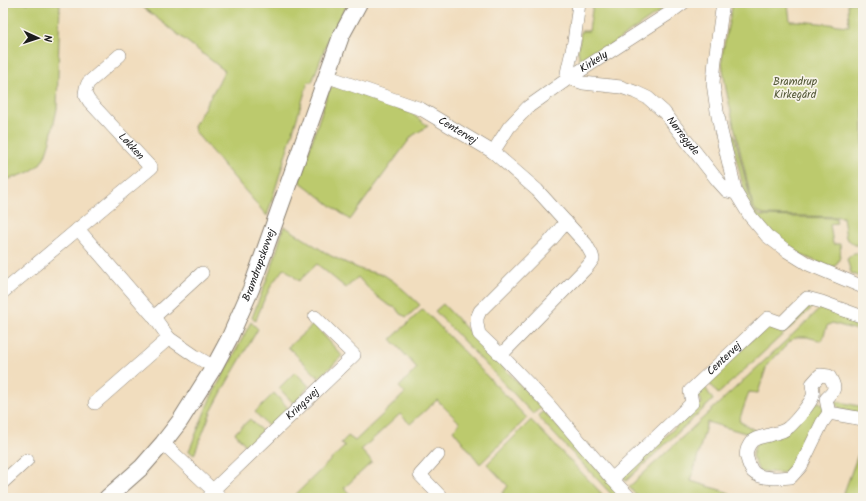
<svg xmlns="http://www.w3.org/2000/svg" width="866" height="501" viewBox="0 0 866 501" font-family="Kalam,sans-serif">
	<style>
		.green { fill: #bcca6d; stroke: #6c7344 }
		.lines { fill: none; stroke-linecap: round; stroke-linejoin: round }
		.minor-casing { stroke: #867c6d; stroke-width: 14 }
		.tertiary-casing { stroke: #867c6d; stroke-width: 18 }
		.minor { stroke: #fff; stroke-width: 13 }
		.tertiary { stroke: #fff; stroke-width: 16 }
		.labels { text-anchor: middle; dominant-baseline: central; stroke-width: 3.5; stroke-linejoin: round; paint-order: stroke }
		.street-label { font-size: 11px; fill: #1c1c1c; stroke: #f7f3e8 }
		.park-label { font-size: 11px; fill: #545938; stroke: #f7f3e8 }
	</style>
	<rect width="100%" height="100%" fill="#f7f3e8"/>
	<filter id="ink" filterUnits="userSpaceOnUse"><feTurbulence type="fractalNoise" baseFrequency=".025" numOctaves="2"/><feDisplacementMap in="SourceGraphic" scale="8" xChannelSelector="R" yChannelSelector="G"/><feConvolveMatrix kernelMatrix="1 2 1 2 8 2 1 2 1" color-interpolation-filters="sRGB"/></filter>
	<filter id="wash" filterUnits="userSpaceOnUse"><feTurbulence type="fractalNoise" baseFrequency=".012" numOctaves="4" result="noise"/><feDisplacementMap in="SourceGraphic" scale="16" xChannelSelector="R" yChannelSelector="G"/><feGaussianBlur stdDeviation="0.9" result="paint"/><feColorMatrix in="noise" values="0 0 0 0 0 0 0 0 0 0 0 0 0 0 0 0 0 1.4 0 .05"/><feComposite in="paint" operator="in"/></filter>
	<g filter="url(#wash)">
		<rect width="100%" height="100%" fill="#f1ddbe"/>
		<!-- green -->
		<path class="green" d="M3 3H60L57 109 50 141 45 156 40 164 30 172 3 181Z
			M135 3H348L328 40 312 82H308L267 216 195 132 194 126 225 71 140 5Z
			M593 3H627V8L666 7 586 62 580 60 578 51 581 31H589Z
			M733 3 788 4 790 21H798L849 26 848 3H863V245H855L846 238 843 217 764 215C758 213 756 212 753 206L735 130 726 89 723 70 722 59 723 50Z
			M337 85 411 113 428 126 412 136 350 220 299 181 329 89Z
			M732 133 734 134 753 210 760 216 836 218 837 223 830 224 833 244H840C841 253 841 259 835 266L829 267 792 251 767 229 748 207 731 136Z
			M284 226 331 256 362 270 384 275 393 281 405 291 420 305 407 317 400 314 396 308C383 305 367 287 358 277L346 288 317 264 299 281 284 268 272 284 263 302 256 320 252 318 273 263Z
			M854 253H863V278L851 273 847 259Z
			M443 304 541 407 533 414 435 311Z
			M809 304 814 306 718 394 707 381 766 326 781 328Z
			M822 307 863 321V332L832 323 827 326 822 341 807 337H799L793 339 767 365 758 393 749 392 739 421 756 431 752 435 707 422 691 481 730 493 729 498H639L629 487Z
			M423 309 527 418 480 464 453 430 460 423 437 400 410 424 400 414 361 450 372 462 344 488 350 494 346 498H292L345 446 341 443 348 436 355 441 405 393 399 387 417 368 391 339Z
			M251 322 258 329 226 384 211 412 194 455 189 451 210 399 230 362Z
			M314 324 342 356 319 378 288 347Z
			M295 372 309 386 294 404 279 388Z
			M703 384 713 400 626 481 622 477 702 403 697 393 703 388Z
			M274 393 289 409 269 427 255 412Z
			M836 401 863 407V414L840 408 836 405Z
			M820 402 825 408 800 461 786 473 759 471 752 456 756 443 814 403Z
			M543 411 624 498H615L538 417Z
			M250 419 262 431 248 448 235 433Z
			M531 420 606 498H506L502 494 508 486 487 464Z
			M863 441V498H842Z"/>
	</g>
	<g filter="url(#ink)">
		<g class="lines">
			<!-- minor casing -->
			<g class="minor-casing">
				<g id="minor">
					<path d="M723 3 715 60 713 83 717 111 721 131 736 193 750 216 767 236 787 251 808 264 863 287"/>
					<path id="s1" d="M120 55 88 83 86 88 85 94 89 101 151 168 78 229 154 317 169 338 195 356 214 367"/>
					<path id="s2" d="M326 76 421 109 493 152 537 190 586 244 592 255 593 259 588 266 501 355"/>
					<path id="s3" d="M569 78 583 83 621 87 635 92 648 98 664 112 718 181 727 191 736 193"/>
					<path d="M569 78 567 73 574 42 579 3"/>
					<path id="s4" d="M493 152 509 127 528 107 569 78 668 14 683 3"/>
					<path id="s5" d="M566 222 551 240 480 311 477 318V324L479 334 501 355 548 404 612 479 692 403 690 391 768 318 782 323 807 298 822 302 863 317"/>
					<path d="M3 292 78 229"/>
					<path d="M154 317 202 273"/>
					<path d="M820 375 829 376C836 387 836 390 826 399L829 413 822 423 801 466 791 477C781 478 761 480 753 472 750 468 748 462 747 458 745 452 748 446 752 441 758 436 765 437 772 434 777 433 785 431 789 427 796 421 810 404 813 396 814 393 812 387 812 384Z"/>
					<path d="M95 403 169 338"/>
					<path d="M829 413 863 419"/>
					<path d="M163 443 221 498"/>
					<path d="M438 455 420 475 442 498"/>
					<path d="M612 479 630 498"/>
					<path d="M3 482 27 460"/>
					<path id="s6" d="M209 498 213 490 354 355 315 317"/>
				</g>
			</g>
			<!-- tertiary casing -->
			<g class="tertiary-casing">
				<g id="tertiary">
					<path id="s7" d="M107 498 142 467 163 443 180 421 214 367 229 339 251 289 341 36 359 3"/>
				</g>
			</g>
			<!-- minor -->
			<use href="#minor" class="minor"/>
			<!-- tertiary -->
			<use href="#tertiary" class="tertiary"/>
		</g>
	</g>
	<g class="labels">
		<!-- street labels -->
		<g class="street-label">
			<text stroke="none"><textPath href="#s4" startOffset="137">Kirkely</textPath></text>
			<text stroke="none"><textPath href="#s2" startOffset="143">Centervej</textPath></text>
			<text stroke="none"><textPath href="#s3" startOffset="134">Nørregyde</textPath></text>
			<text stroke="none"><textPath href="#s1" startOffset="124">Løkken</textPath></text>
			<text stroke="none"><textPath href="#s7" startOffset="282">Bramdrupskovvej</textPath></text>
			<text stroke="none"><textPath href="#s5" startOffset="514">Centervej</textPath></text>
			<text stroke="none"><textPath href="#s6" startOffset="133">Kringsvej</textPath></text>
		</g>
		<!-- park labels -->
		<g class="park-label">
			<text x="795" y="82">Bramdrup<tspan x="795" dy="13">Kirkegård</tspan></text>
		</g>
	</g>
	<!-- margin -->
	<rect width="866" height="501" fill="none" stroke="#f7f3e8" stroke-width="16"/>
	<!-- north arrow -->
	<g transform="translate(38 38) rotate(93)" stroke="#f7f3e8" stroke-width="3" paint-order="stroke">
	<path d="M0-3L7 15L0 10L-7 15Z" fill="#1c1c1c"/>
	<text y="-6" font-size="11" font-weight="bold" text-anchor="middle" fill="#1c1c1c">N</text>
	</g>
</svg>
